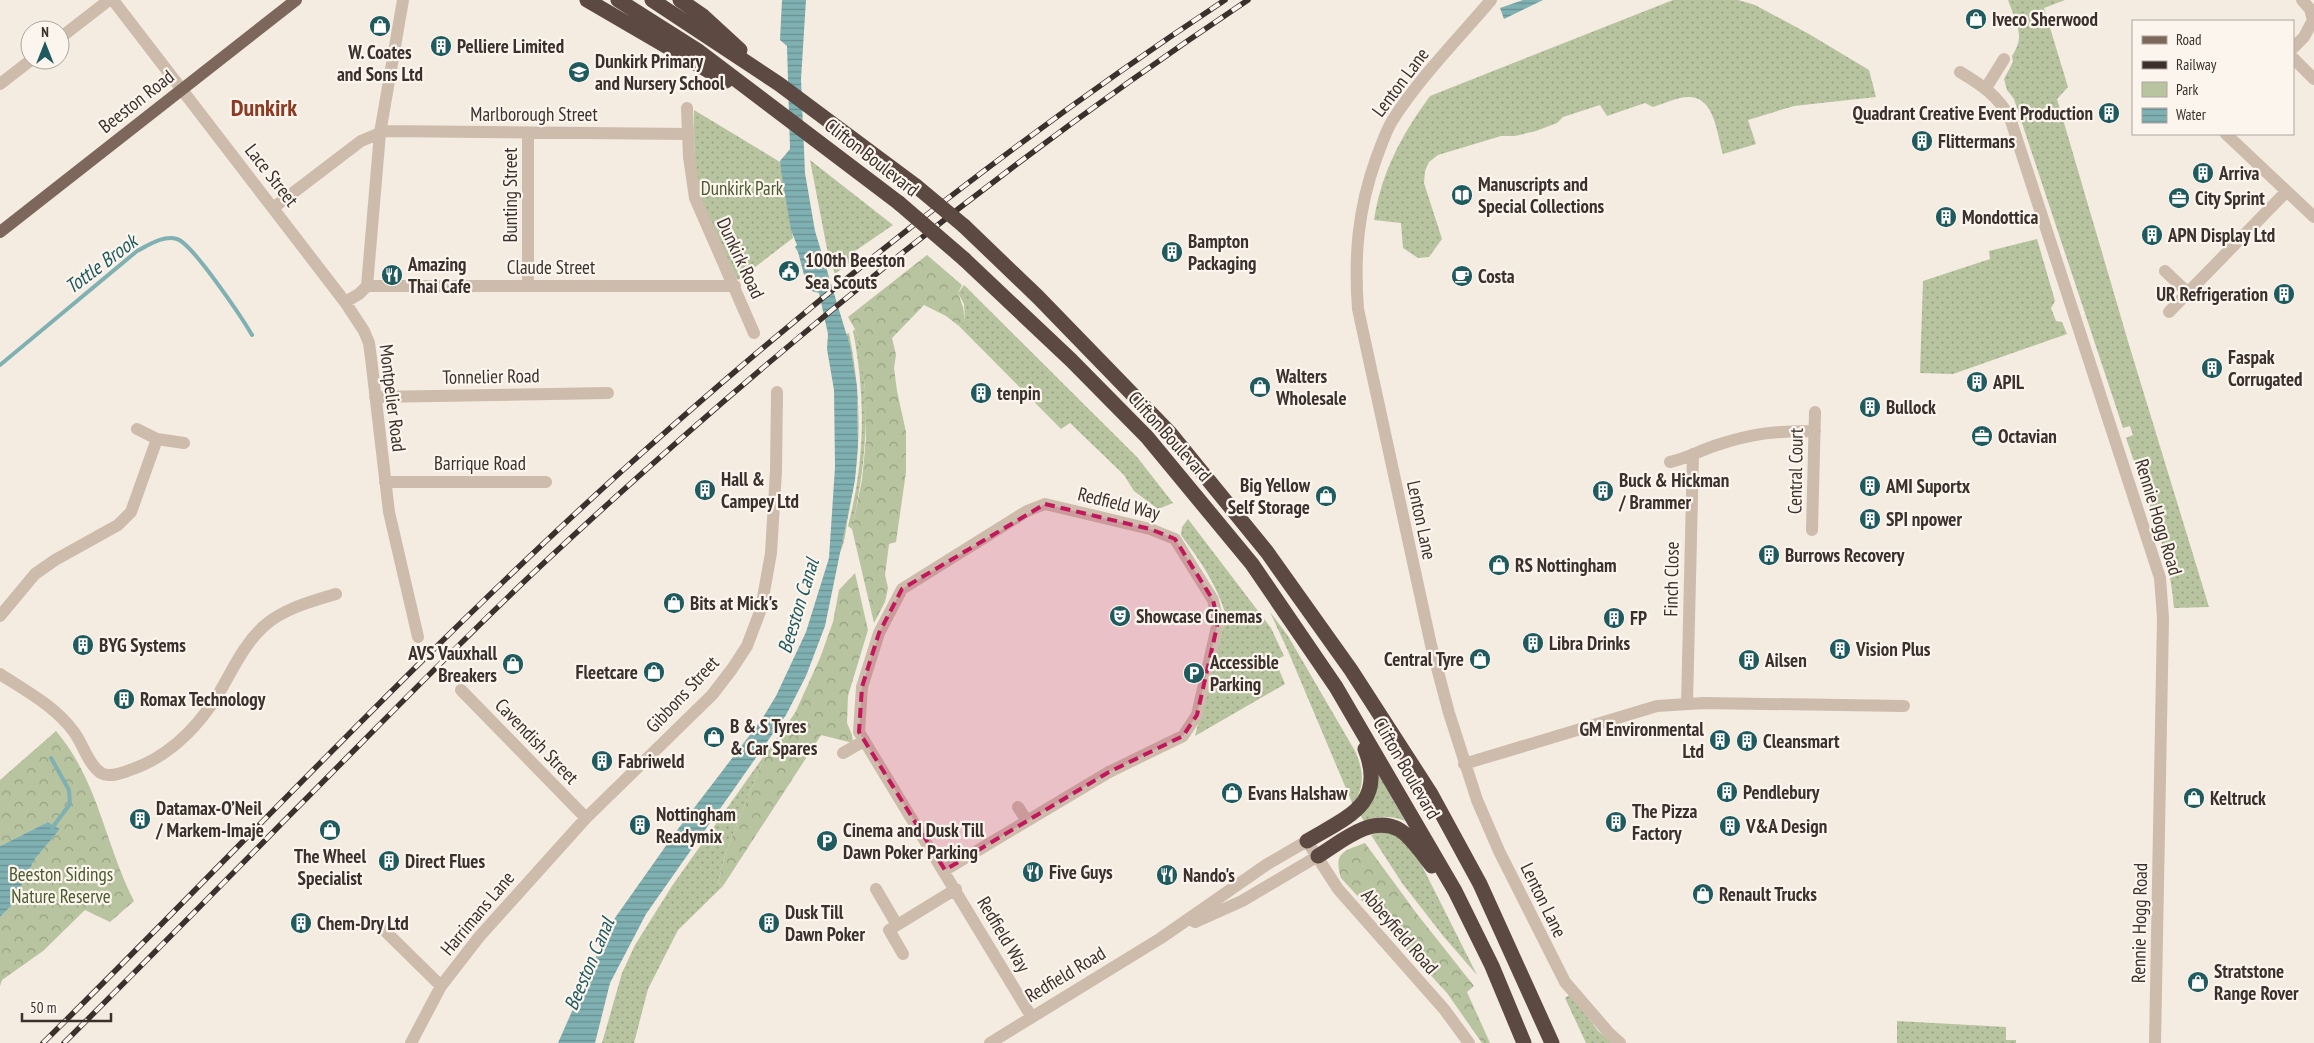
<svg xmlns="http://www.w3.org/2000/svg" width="2314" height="1043" viewBox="0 0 2314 1043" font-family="'PT Sans Narrow',sans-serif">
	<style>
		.green { fill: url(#green-dots) }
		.forest { fill: url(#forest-crowns) }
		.water { fill: url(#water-rules) }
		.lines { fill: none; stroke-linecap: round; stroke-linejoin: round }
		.stream { stroke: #7fb0b2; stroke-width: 4 }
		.minor { stroke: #cdbbac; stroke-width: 12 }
		.major { stroke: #7d675c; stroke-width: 12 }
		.highway { stroke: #5c4a42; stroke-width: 15 }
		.rail-casing { stroke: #3b302b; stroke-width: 5.5 }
		.rail { stroke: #fbf5ee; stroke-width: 4; stroke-dasharray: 11; stroke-linecap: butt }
		.highway-bridge { stroke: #5c4a42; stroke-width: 15 }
		.marked { fill: #c2185b; fill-opacity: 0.2; stroke: #c2185b; stroke-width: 4; stroke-dasharray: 10 6; stroke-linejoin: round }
		.labels { text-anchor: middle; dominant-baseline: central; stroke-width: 4.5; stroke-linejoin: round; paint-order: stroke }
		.poi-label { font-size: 19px; font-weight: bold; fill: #3b302b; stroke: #fbf5ee; text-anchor: start }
		.street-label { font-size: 19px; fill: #3b302b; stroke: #fbf5ee }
		.park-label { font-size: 19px; fill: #4a5a2e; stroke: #fbf5ee }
		.water-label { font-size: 20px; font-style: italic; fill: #1f5a5e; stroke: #fbf5ee }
		.district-label { font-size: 24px; font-weight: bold; fill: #8c3b22; stroke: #fbf5ee }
	</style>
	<defs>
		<pattern id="green-dots" width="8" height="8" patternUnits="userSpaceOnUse" patternTransform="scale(1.25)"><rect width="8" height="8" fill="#b8c4a0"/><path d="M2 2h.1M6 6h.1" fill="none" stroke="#97a083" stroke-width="1.8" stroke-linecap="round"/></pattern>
		<pattern id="forest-crowns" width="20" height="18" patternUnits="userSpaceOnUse" patternTransform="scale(1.25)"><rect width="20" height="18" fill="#b8c4a0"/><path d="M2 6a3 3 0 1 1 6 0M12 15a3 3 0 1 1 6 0" fill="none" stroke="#97a083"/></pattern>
		<pattern id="water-rules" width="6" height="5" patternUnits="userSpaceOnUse" patternTransform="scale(1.25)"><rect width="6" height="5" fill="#7fb0b2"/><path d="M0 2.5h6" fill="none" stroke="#699091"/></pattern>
	</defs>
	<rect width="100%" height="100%" fill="#f4ebe1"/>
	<!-- green -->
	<path class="green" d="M1673 0H1738L1755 5 1809 34 1869 70 1876 97 1794 106 1748 120 1756 144 1723 154C1717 135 1715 98 1690 97 1679 96 1663 104 1653 107L1645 103 1607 116 1600 105 1563 117 1557 123 1536 131 1515 136H1501L1438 155 1429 162 1425 171 1424 183 1442 239 1429 257 1418 258 1403 248 1401 223 1374 220C1382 171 1401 136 1430 96Z
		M2008 0H2065L2044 8 2068 87 2057 99 2130 348 2209 607 2174 608C2170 550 2144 493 2126 438L2133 435 2130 426 2123 428 2014 99 2007 90 2004 79 2013 62 2012 56C2026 35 2016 23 2008 0Z
		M694 110 780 162 793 238 738 280C728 262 717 244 709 225 694 190 694 148 694 110Z
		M810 160 893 225 855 251 854 259 835 274 828 254Z
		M2037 239 2055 301 2051 308 2056 321 2062 322 2067 334 1953 374 1920 373 1923 281 1990 259 1989 251Z
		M964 285 1137 457 1173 503 1158 509 1134 491 1124 475 1070 423 1061 429 959 326 965 320 964 304 958 293Z
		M855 329C873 396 866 463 852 529L848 526C865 461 866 397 853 331Z
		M849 333C862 398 862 452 848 517 846 528 845 545 839 554 857 477 867 412 846 334Z
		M1188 519 1271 628 1284 656 1275 660 1285 684 1195 736 1226 616C1218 586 1199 559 1181 535L1182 527Z
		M1270 612 1288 636 1355 751C1364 771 1365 786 1353 805L1288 651Z
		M766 753 726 851 718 883 723 886 678 930 648 989 634 1043H602L622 973 635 945 672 886Z
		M1379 774 1405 821C1390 815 1379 816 1364 821L1360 815 1374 793Z
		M1381 832C1395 833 1404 838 1413 848L1477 975 1444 937 1402 883 1371 835Z
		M1571 994 1598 1031 1613 1043H1586L1565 998Z
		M1897 1021 2006 1027V1040H2016V1043H1897Z"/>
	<!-- forest -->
	<path class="forest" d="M927 255 962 285 958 293 963 307 965 320 959 326 946 316 924 305 892 338 896 355 894 368 897 391 906 432V472L896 542 889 544 885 575 888 588 885 602 874 623 852 529 862 480 866 439 865 388 859 346 855 329 848 317Z
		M855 573 868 630 848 696 847 723 852 735 853 743 821 735 723 886 718 883 726 851 766 753 795 713 820 658 833 622 839 590Z
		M56 731C98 780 105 844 134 901L110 922 85 910 43 951 2 980 0 986V917L11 906 35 859 60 829 48 822 0 846V780Z
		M1365 843 1417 914 1474 986 1467 992 1490 1043H1482L1447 993 1341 878C1333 852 1344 851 1365 843Z"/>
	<!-- water -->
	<path class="water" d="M782 0H806L801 79 805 173 815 231 850 346 857 387 858 444 855 480 825 626 806 676 786 715 646 914 610 983 595 1043H558L610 925 675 833 762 719 776 696 806 632 829 558 835 467 834 390 827 349 828 334 819 293 808 290 798 252 795 247 797 245 791 230 781 171 780 161 790 149 787 46 780 40Z
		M1523 0H1543L1504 19 1500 8Z
		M48 822 60 829 35 859 11 906 0 917V846Z"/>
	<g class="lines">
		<!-- stream -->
		<path class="stream" d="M0 365 137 251C149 245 163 235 177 239 192 243 242 318 252 335
			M51 758 69 790 70 804 52 828"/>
		<!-- minor -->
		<path class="minor" d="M113 0 345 302 364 331 369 343 371 358 389 512 418 637
			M1491 0C1458 39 1419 78 1392 121 1385 133 1381 146 1376 159 1358 209 1354 256 1358 309L1431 645 1449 713 1477 800 1499 851 1565 982 1609 1033 1620 1043
			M60 38 109 0
			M2293 48 2304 37 2313 20 2310 9 2302 0
			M2293 58 2314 79
			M1960 72C1982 85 1998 96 2010 118L2160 578 2163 618 2155 1043
			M0 84 31 60
			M1986 88 2004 59
			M687 108 689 157 695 198 754 333
			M2226 134 2314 217
			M273 208 361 141 385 131 688 134
			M2165 271 2188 293
			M367 286H735
			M528 286V133
			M345 302 359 294 367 286 380 133 403 0
			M2169 312 2286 192
			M375 397 608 393
			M137 429 157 439 184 443
			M1670 462C1686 459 1699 451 1714 446 1752 433 1775 431 1815 431
			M385 482H546
			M1812 530 1815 412
			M0 616 35 574 55 560 118 525 131 512 157 439
			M0 674C26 691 55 706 74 732 83 744 88 764 101 773 109 778 122 773 130 770 166 758 195 730 216 698 231 674 242 646 264 626 283 609 312 601 336 594
			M461 690 586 818
			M1687 704 1693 454
			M843 753 864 741
			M1464 764 1657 706 1704 703 1904 706
			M1018 807 1027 821
			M945 870 1109 772 1183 736 1197 715 1218 622 1213 600 1175 539 1150 529 1045 504 1027 511 902 589 879 633 862 687 859 732 1031 1016
			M876 889 897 925
			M1195 922 1242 901 1318 856
			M380 926 441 986
			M903 954 889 930 956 889
			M411 1043 441 986 479 937 586 818 712 695 732 669 747 646 761 609 771 553 776 471 777 392
			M990 1043 1161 938 1266 865 1307 841 1338 889 1444 1009 1469 1043"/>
		<!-- major -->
		<path class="major" d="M0 232 296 0"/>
		<!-- highway -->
		<path class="highway" d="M587 0 726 81
			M618 0 697 50 899 203
			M652 0 779 84 916 186
			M680 0 703 16 740 50
			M964 226 1038 297 1170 433 1267 552 1351 670 1431 794 1480 884 1552 1043
			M964 259 1071 360 1147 437 1252 564 1336 687 1455 891 1492 966 1524 1043
			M1307 841C1347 817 1387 804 1365 749
			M1318 856C1341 842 1371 815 1398 829 1409 834 1424 856 1432 866"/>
		<!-- rail casing -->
		<g class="rail-casing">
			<path id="rail" d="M43 1043C233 855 415 659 613 479 805 305 1009 143 1225 0
				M64 1043C137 970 210 897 282 823 370 735 456 645 547 560 766 356 999 166 1248 0"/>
		</g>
		<!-- rail -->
		<use href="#rail" class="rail"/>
		<!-- highway-bridge -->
		<path class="highway-bridge" d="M916 186 964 226
			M899 203 964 259"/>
	</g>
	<!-- marked area -->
	<path class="marked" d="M1045 504 1150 529 1175 539 1213 600 1218 622 1197 715 1183 736 1109 772 945 870 859 732 862 687 879 633 902 589Z"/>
	<!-- icons -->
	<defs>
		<g id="shop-disc" transform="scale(1.125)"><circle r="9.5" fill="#1f5a5e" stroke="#fbf5ee"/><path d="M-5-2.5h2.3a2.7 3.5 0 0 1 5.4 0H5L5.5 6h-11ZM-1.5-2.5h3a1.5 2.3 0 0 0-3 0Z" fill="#fff"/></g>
		<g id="building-disc" transform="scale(1.125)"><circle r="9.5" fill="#1f5a5e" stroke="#fbf5ee"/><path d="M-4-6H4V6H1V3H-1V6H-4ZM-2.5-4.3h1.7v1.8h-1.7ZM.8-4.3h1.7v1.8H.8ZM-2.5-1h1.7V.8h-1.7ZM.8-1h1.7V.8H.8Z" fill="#fff"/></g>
		<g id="school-disc" transform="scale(1.125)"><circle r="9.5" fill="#1f5a5e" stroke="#fbf5ee"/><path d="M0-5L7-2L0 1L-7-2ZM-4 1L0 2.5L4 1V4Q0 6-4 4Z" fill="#fff"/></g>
		<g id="library-disc" transform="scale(1.125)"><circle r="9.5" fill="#1f5a5e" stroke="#fbf5ee"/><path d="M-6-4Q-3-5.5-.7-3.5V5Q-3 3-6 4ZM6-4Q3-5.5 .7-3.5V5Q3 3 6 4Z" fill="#fff"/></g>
		<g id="office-disc" transform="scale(1.125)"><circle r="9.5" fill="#1f5a5e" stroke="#fbf5ee"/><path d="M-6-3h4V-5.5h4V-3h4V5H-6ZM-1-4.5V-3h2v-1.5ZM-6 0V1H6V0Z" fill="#fff"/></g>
		<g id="civic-disc" transform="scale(1.125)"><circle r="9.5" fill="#1f5a5e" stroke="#fbf5ee"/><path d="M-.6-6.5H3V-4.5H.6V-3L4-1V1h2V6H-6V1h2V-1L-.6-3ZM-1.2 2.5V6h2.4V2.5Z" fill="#fff"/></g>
		<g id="restaurant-disc" transform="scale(1.125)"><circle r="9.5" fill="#1f5a5e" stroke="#fbf5ee"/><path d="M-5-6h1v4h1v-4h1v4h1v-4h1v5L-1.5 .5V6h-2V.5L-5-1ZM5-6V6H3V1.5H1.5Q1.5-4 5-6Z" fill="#fff"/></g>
		<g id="cafe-disc" transform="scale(1.125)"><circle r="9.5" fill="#1f5a5e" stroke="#fbf5ee"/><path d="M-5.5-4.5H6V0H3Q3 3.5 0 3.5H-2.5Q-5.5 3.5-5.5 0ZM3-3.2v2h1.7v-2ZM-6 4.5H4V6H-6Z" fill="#fff"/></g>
		<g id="theatre-disc" transform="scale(1.125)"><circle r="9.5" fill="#1f5a5e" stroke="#fbf5ee"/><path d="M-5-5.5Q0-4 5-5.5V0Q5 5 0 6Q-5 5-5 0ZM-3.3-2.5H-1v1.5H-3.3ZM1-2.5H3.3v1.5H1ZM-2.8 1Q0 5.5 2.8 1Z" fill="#fff"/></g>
		<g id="parking-disc" transform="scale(1.125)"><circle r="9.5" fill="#1f5a5e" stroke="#fbf5ee"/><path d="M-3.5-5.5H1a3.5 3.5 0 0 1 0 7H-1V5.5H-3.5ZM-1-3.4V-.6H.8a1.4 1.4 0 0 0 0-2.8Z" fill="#fff"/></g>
	</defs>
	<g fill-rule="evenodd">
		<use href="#shop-disc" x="1976" y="19"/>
		<use href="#shop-disc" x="380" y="26"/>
		<use href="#building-disc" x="441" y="46"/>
		<use href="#school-disc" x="579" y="72"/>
		<use href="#building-disc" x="2109" y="113"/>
		<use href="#building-disc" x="1922" y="141"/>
		<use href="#building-disc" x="2203" y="173"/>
		<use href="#library-disc" x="1462" y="195"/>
		<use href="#office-disc" x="2179" y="198"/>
		<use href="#building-disc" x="1946" y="217"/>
		<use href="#building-disc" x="2152" y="235"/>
		<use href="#building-disc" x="1172" y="252"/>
		<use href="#civic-disc" x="789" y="271"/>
		<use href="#restaurant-disc" x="392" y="275"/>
		<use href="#cafe-disc" x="1462" y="276"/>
		<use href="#building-disc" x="2284" y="294"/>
		<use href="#building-disc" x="2212" y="368"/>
		<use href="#building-disc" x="1977" y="382"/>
		<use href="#shop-disc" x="1260" y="387"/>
		<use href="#building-disc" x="981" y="393"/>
		<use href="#building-disc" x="1870" y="407"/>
		<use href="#office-disc" x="1982" y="436"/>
		<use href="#building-disc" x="1870" y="486"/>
		<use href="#building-disc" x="705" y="490"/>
		<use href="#building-disc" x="1603" y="491"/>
		<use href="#shop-disc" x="1326" y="496"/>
		<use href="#building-disc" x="1870" y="519"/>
		<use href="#building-disc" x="1769" y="555"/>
		<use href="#shop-disc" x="1499" y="565"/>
		<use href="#shop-disc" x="674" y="603"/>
		<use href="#theatre-disc" x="1120" y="616"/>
		<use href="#building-disc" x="1614" y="618"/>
		<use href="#building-disc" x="1533" y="643"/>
		<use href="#building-disc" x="83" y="645"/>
		<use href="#building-disc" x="1840" y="649"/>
		<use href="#shop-disc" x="1480" y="659"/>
		<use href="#building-disc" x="1749" y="660"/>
		<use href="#shop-disc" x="513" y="664"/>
		<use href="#shop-disc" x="654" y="672"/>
		<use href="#parking-disc" x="1194" y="673"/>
		<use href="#building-disc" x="124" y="699"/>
		<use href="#shop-disc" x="714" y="737"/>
		<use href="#building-disc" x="1720" y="740"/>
		<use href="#building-disc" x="1747" y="741"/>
		<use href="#building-disc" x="602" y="761"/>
		<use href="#building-disc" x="1727" y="792"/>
		<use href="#shop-disc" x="1232" y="793"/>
		<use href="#shop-disc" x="2194" y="798"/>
		<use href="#building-disc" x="140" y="819"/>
		<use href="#building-disc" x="1616" y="822"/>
		<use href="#building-disc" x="640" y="825"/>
		<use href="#building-disc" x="1730" y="826"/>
		<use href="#shop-disc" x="330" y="830"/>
		<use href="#parking-disc" x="827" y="841"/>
		<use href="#building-disc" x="389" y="861"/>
		<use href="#restaurant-disc" x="1033" y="872"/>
		<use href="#restaurant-disc" x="1167" y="875"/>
		<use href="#shop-disc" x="1703" y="894"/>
		<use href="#building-disc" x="301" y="923"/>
		<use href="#building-disc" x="769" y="923"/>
		<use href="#shop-disc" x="2198" y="982"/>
	</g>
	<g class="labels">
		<!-- poi labels -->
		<g class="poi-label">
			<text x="1992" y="19">Iveco Sherwood</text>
			<text x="457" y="46">Pelliere Limited</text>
			<text x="380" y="52" text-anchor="middle">W. Coates<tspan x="380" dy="22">and Sons Ltd</tspan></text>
			<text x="595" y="61">Dunkirk Primary<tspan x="595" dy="22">and Nursery School</tspan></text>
			<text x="2093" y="113" text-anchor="end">Quadrant Creative Event Production</text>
			<text x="1938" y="141">Flittermans</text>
			<text x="2219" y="173">Arriva</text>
			<text x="1478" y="184">Manuscripts and<tspan x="1478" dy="22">Special Collections</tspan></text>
			<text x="2195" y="198">City Sprint</text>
			<text x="1962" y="217">Mondottica</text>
			<text x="2168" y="235">APN Display Ltd</text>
			<text x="1188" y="241">Bampton<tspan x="1188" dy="22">Packaging</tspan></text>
			<text x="805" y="260">100th Beeston<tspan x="805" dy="22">Sea Scouts</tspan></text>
			<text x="408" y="264">Amazing<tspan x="408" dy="22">Thai Cafe</tspan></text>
			<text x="1478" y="276">Costa</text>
			<text x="2268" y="294" text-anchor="end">UR Refrigeration</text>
			<text x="2228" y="357">Faspak<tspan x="2228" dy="22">Corrugated</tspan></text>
			<text x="1276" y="376">Walters<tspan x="1276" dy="22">Wholesale</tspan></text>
			<text x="1993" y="382">APIL</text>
			<text x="997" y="393">tenpin</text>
			<text x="1886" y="407">Bullock</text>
			<text x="1998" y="436">Octavian</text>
			<text x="721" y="479">Hall &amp;<tspan x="721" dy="22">Campey Ltd</tspan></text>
			<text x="1619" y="480">Buck &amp; Hickman<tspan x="1619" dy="22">/ Brammer</tspan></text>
			<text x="1310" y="485" text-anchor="end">Big Yellow<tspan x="1310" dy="22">Self Storage</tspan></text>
			<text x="1886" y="486">AMI Suportx</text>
			<text x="1886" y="519">SPI npower</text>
			<text x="1785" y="555">Burrows Recovery</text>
			<text x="1515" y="565">RS Nottingham</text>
			<text x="690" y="603">Bits at Mick's</text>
			<text x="1136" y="616">Showcase Cinemas</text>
			<text x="1630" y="618">FP</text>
			<text x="1549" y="643">Libra Drinks</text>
			<text x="99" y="645">BYG Systems</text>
			<text x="1856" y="649">Vision Plus</text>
			<text x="497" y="653" text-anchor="end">AVS Vauxhall<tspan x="497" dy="22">Breakers</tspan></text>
			<text x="1464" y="659" text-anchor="end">Central Tyre</text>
			<text x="1765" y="660">Ailsen</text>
			<text x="1210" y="662">Accessible<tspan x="1210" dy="22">Parking</tspan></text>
			<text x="638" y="672" text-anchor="end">Fleetcare</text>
			<text x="140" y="699">Romax Technology</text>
			<text x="730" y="726">B &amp; S Tyres<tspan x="730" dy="22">&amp; Car Spares</tspan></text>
			<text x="1704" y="729" text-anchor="end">GM Environmental<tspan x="1704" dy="22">Ltd</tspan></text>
			<text x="1763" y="741">Cleansmart</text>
			<text x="618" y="761">Fabriweld</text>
			<text x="1743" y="792">Pendlebury</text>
			<text x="1248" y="793">Evans Halshaw</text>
			<text x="2210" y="798">Keltruck</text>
			<text x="156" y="808">Datamax-O’Neil<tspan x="156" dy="22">/ Markem-Imaje</tspan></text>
			<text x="1632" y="811">The Pizza<tspan x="1632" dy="22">Factory</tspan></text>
			<text x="656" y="814">Nottingham<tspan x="656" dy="22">Readymix</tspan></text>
			<text x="1746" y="826">V&amp;A Design</text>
			<text x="843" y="830">Cinema and Dusk Till<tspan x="843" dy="22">Dawn Poker Parking</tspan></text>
			<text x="330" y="856" text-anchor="middle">The Wheel<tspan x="330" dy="22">Specialist</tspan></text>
			<text x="405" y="861">Direct Flues</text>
			<text x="1049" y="872">Five Guys</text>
			<text x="1183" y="875">Nando's</text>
			<text x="1719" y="894">Renault Trucks</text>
			<text x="785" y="912">Dusk Till<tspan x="785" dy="22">Dawn Poker</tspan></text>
			<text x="317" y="923">Chem-Dry Ltd</text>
			<text x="2214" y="971">Stratstone<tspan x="2214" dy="22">Range Rover</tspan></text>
		</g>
		<!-- street labels -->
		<g class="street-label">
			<text transform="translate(1400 82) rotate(-53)">Lenton Lane</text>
			<text transform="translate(136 101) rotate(-38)">Beeston Road</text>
			<text x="534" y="114">Marlborough Street</text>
			<text transform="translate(872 157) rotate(38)">Clifton Boulevard</text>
			<text transform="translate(272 175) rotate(52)">Lace Street</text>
			<text transform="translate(510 195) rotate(-90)">Bunting Street</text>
			<text transform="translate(741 258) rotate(65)">Dunkirk Road</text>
			<text x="551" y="267">Claude Street</text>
			<text transform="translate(491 376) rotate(-1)">Tonnelier Road</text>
			<text transform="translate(393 398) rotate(83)">Montpelier Road</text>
			<text transform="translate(1170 436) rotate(48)">Clifton Boulevard</text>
			<text x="480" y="463">Barrique Road</text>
			<text transform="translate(1795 471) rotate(-89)">Central Court</text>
			<text transform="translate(1119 503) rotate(14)">Redfield Way</text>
			<text transform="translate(2159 517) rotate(73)">Rennie Hogg Road</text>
			<text transform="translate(1422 520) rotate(78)">Lenton Lane</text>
			<text transform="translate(1671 579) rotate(-89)">Finch Close</text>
			<text transform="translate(682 694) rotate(-47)">Gibbons Street</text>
			<text transform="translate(537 741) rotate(46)">Cavendish Street</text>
			<text transform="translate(1407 768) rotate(60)">Clifton Boulevard</text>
			<text transform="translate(1544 900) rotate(64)">Lenton Lane</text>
			<text transform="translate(477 913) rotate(-50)">Harrimans Lane</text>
			<text transform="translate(2139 923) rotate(-89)">Rennie Hogg Road</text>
			<text transform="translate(1400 931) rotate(49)">Abbeyfield Road</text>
			<text transform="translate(1004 934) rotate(59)">Redfield Way</text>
			<text transform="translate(1065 974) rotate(-31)">Redfield Road</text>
		</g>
		<!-- park labels -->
		<g class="park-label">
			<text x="742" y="188">Dunkirk Park</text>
			<text x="61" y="874">Beeston Sidings<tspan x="61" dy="22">Nature Reserve</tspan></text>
		</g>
		<!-- water labels -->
		<g class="water-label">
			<text transform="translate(101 264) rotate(-37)">Tottle Brook</text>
			<text transform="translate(798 606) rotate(-73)">Beeston Canal</text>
			<text transform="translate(589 964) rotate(-67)">Beeston Canal</text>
		</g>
		<!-- district labels -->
		<g class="district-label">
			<text x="264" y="107">Dunkirk</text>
		</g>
	</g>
	<!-- legend -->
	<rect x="2132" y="20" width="162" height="115" fill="#fbf5ee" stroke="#aea6a0"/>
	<rect x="2142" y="36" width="25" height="8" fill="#7d675c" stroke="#aea6a0"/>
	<text x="2176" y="45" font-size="15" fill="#3b302b">Road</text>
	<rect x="2142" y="61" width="25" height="8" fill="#3b302b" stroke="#aea6a0"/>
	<text x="2176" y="70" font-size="15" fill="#3b302b">Railway</text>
	<rect x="2142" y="82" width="25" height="15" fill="#b8c4a0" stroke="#aea6a0"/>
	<text x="2176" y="95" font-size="15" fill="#3b302b">Park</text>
	<rect x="2142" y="108" width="25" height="15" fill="url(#water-rules)" stroke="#aea6a0"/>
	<text x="2176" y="120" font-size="15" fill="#3b302b">Water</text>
	<!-- north arrow -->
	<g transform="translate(45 45)"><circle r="24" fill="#fbf5ee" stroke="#aea6a0"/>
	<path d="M0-4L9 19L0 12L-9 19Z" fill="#1f5a5e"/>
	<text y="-8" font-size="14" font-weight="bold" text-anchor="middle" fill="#3b302b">N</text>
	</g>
	<!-- scale -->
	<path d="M22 1013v8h89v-8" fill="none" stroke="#3b302b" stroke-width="2.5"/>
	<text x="30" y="1013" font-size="15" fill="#3b302b" stroke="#fbf5ee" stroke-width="4" paint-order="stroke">50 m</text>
</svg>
